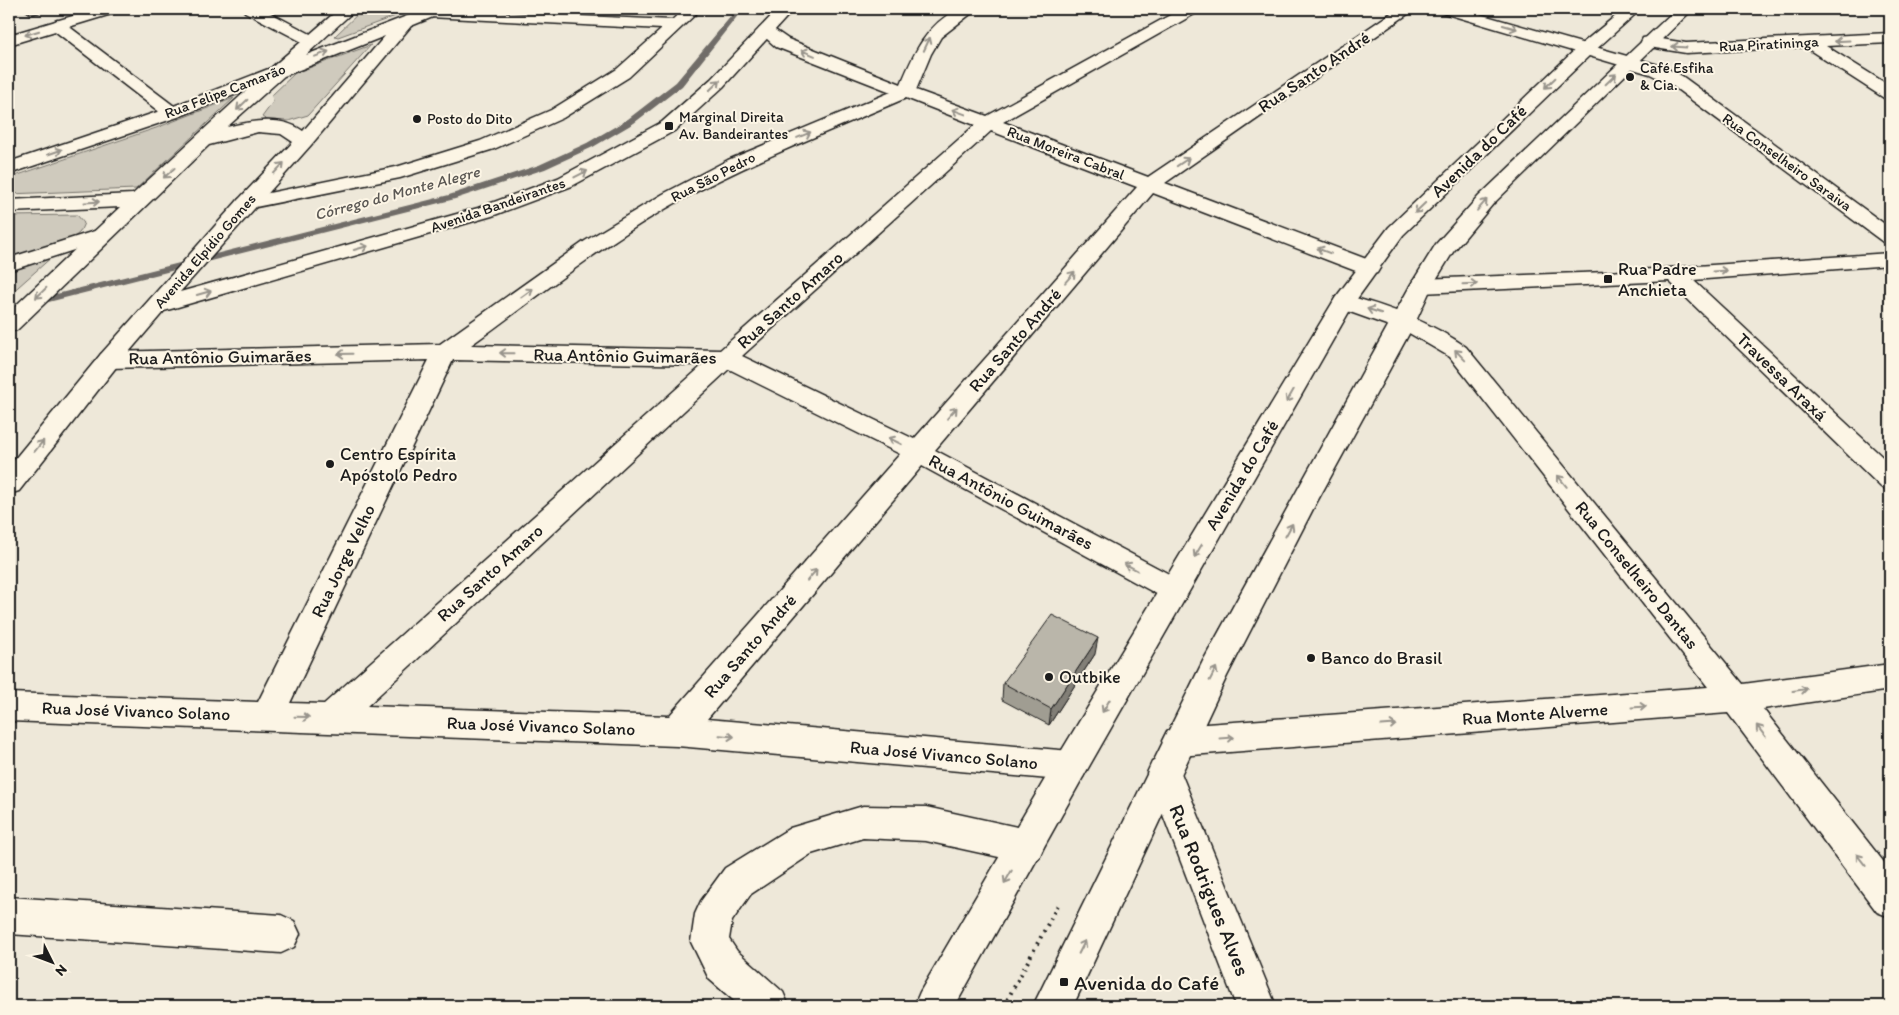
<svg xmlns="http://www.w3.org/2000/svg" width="1899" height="1015" viewBox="0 0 1899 1015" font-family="Itim,sans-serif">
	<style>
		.green { fill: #cfcabd; stroke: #76736c }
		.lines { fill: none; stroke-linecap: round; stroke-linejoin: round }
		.stream { fill: #6f6c67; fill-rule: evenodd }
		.minor-casing { stroke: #1c1c1c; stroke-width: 3 }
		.major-casing { stroke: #1c1c1c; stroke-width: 3 }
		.path { stroke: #1c1c1c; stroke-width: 4; stroke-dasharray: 2 5; stroke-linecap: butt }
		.minor { fill: #fcf5e5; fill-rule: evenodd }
		.major { fill: #fcf5e5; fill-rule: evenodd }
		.wall { fill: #a09d92; stroke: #1c1c1c }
		.shaded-wall { fill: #827f77; stroke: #1c1c1c }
		.building { fill: #bab6aa; stroke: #1c1c1c }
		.oneway { stroke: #97938b }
		.poi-dot { fill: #1c1c1c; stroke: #fcf5e5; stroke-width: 2 }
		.labels { text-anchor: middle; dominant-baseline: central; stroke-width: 4; stroke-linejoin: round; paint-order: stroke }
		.far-street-label { font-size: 15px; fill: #1c1c1c; stroke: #fcf5e5 }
		.far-poi-label { font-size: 15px; fill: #1c1c1c; stroke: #fcf5e5; text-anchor: start }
		.far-water-label { font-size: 16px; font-style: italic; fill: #5b5854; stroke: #fcf5e5 }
		.street-label { font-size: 18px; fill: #1c1c1c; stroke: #fcf5e5 }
		.poi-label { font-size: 18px; fill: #1c1c1c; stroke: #fcf5e5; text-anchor: start }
		.near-street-label { font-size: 21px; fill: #1c1c1c; stroke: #fcf5e5 }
		.near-poi-label { font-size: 21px; fill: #1c1c1c; stroke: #fcf5e5; text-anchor: start }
	</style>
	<rect width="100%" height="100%" fill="#eee8d9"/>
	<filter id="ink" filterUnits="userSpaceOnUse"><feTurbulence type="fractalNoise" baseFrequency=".02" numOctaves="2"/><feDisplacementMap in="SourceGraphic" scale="10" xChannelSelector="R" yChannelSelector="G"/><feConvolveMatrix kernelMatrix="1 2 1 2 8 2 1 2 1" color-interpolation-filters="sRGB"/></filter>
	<g filter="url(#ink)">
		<!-- green -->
		<path class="green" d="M363 9H415L338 37 335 36Z
			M371 45 308 115 288 121 267 120 262 117 273 102 272 95 295 73Z
			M234 98 136 189 9 194V178L156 128Z
			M77 215 84 223 80 232 9 295V216Z"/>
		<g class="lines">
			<!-- stream -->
			<path class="stream" d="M737 9H743L682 86 634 123 593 147 545 169 455 199 9 312V306L449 195 539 165 587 143 628 119 676 82Z"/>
			<!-- minor casing -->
			<g class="minor-casing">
				<path id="minor" d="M243 9H263L318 38 320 41 318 44H306L245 12Z
					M424 9 672 20 684 9H701L629 77 563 118 494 149 400 178 246 209 239 207 236 203 239 199 396 167 480 141 551 110 617 69 662 29 430 17 424 15 422 12Z
					M958 9H977L941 37 931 54 916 90 987 116 1181 9H1200L1198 12 1003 122 1148 177 1397 9H1415L1165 183 1377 263 1380 268 1377 273 1369 275 1361 273 1153 193 935 450 1184 582 1189 590 1184 598 1174 602 1164 598 922 466 707 719 1071 751 1083 755 1088 766 1083 777 1071 781 677 746 9 721V693L258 702 429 360 109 368 101 366 97 360 101 354 109 352 440 344 585 241 663 194 728 160 891 92 776 47 758 31 760 28H772L788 39 901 84C914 53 926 25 958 9ZM906 98 975 125 720 350 471 345C539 296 605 242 679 201 752 161 830 131 906 98ZM991 131 1137 187 914 439 742 356ZM453 360 703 365 324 704 290 703ZM729 369 900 454 669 716 367 706Z
					M1438 9H1462L1662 66 1682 76 1890 228V244L1883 242 1670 84 1650 74 1440 12Z
					M57 20 63 22 178 109 181 113 178 117H166L51 28 49 25Z
					M1890 33V43L1826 46 1890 86V99L1884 98 1805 47 1686 53 1649 47 1643 46 1641 42 1643 38 1649 37 1686 43Z
					M101 229 108 231 112 235 108 239 9 271V258Z
					M1890 253V265L1693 280 1890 464V490L1881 487 1669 281 1421 293 1413 291 1410 286 1413 281 1421 279 1608 272Z
					M1344 295C1387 306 1429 321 1466 347L1743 684 1890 664V690L1763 709 1890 870V917L1877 912 1728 713 1179 756 1167 751 1162 741 1167 731 1179 726 1708 687 1450 357 1409 333 1336 307 1333 302 1336 297Z
					M1164 758 1176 762 1181 773 1276 1006H1236L1147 773 1152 762Z
					M863 806 926 807 1026 829 1039 834 1044 846 1039 858 1026 863 926 841 863 838 811 854 751 894 732 921 729 939 737 951 783 992 789 1006H740L709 979 691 942 695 914 701 901 725 868 790 828Z
					M9 897 281 915 294 921 300 934 294 947 281 953 9 934Z"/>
			</g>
			<!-- major casing -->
			<g class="major-casing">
				<path id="major" d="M96 9H120L118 12 9 45V35Z
					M339 9H356L306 55 425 9H447L445 12 411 26 311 145 180 292 478 208 558 178 662 122 711 79 778 9H794L723 87 676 130 572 186 492 216 164 311 117 366 19 491 9 494V466L101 354 239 199 293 142 281 134 258 132 209 145 17 330 9 332V312L120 207 9 212V200L133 194 247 90 178 117 9 174V162L166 109 271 68ZM385 36 303 131C282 115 251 121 227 127L284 76Z
					M1624 9H1641L1591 54 1403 235 1354 303 1083 777 955 1006H914L920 992 1059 755 1336 297 1389 227 1579 46Z
					M1676 9H1693L1493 204 1453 252 1432 286 1416 321 1313 509 1227 676 1073 1006H1033L1203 661 1410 286 1436 244 1479 196Z"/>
			</g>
			<!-- path -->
			<path class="path" d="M1004 1006 1058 905"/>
			<!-- minor -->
			<use href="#minor" class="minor"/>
			<!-- major -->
			<use href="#major" class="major"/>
		</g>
		<!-- wall -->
		<path class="wall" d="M23 9H53L31 15Z
			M1095 654 1049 725 1002 700 1003 683Z"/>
		<!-- shaded-wall -->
		<path class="shaded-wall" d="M27 9H53L31 15Z
			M1098 638 1095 654 1049 725 1051 709Z"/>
		<!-- building -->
		<path class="building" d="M1052 615 1098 638 1051 709 1003 683Z"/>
		<!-- one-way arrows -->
		<defs><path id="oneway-shaft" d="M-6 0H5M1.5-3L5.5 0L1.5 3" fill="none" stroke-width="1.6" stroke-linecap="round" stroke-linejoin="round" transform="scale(1.25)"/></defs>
		<g class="oneway">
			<use href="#oneway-shaft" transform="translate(1510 27) rotate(16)"/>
			<use href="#oneway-shaft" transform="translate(32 33) rotate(163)"/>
			<use href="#oneway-shaft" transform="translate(1842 41) rotate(177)"/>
			<use href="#oneway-shaft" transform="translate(927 44) rotate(-65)"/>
			<use href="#oneway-shaft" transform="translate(1679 47) rotate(-176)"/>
			<use href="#oneway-shaft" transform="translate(808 53) rotate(-158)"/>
			<use href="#oneway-shaft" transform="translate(322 54) rotate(-21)"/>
			<use href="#oneway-shaft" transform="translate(1611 79) rotate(-44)"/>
			<use href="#oneway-shaft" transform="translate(1550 83) rotate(136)"/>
			<use href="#oneway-shaft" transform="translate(715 85) rotate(-44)"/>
			<use href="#oneway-shaft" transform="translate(242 105) rotate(136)"/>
			<use href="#oneway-shaft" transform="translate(959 112) rotate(-160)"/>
			<use href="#oneway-shaft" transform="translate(804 135) rotate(-23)"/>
			<use href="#oneway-shaft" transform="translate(55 152) rotate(-19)"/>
			<use href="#oneway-shaft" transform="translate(1183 162) rotate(-34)"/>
			<use href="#oneway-shaft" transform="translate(279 168) rotate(-47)"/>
			<use href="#oneway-shaft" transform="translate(169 173) rotate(138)"/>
			<use href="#oneway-shaft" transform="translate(581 174) rotate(-27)"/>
			<use href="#oneway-shaft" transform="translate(92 202) rotate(-3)"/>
			<use href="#oneway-shaft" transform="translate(1482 205) rotate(-49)"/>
			<use href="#oneway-shaft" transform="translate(1420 208) rotate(136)"/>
			<use href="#oneway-shaft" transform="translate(361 248) rotate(-16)"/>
			<use href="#oneway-shaft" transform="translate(1324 251) rotate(-159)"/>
			<use href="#oneway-shaft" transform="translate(1720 271) rotate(-4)"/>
			<use href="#oneway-shaft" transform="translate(1070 277) rotate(-49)"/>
			<use href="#oneway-shaft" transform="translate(1470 284) rotate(-2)"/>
			<use href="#oneway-shaft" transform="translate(41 293) rotate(136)"/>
			<use href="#oneway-shaft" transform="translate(204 293) rotate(-16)"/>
			<use href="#oneway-shaft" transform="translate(527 293) rotate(-36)"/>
			<use href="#oneway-shaft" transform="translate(1374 311) rotate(-162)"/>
			<use href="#oneway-shaft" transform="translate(507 353) rotate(-179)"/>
			<use href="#oneway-shaft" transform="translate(345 354) rotate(179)"/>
			<use href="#oneway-shaft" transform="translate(1460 355) rotate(-134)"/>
			<use href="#oneway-shaft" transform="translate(1290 396) rotate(120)"/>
			<use href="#oneway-shaft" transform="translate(952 413) rotate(-49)"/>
			<use href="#oneway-shaft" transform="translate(895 441) rotate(-154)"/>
			<use href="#oneway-shaft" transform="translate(39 446) rotate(-51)"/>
			<use href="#oneway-shaft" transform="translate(1562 481) rotate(-129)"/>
			<use href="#oneway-shaft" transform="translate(1289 530) rotate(-61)"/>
			<use href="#oneway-shaft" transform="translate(1198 551) rotate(121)"/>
			<use href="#oneway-shaft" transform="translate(1131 567) rotate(-152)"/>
			<use href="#oneway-shaft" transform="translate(812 575) rotate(-49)"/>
			<use href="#oneway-shaft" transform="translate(1213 674) rotate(-63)"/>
			<use href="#oneway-shaft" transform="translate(1800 690) rotate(-8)"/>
			<use href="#oneway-shaft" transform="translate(1106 706) rotate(120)"/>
			<use href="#oneway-shaft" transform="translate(1639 707) rotate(-4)"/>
			<use href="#oneway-shaft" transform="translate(302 717) rotate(1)"/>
			<use href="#oneway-shaft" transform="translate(1389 725) rotate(-4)"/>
			<use href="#oneway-shaft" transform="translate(1761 731) rotate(-128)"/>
			<use href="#oneway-shaft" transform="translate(727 736) rotate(5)"/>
			<use href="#oneway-shaft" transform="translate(1227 738) rotate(-4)"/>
			<use href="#oneway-shaft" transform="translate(1861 860) rotate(-128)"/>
			<use href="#oneway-shaft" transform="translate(1008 877) rotate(120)"/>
			<use href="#oneway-shaft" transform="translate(1082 947) rotate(-63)"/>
		</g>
	</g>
	<!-- markers -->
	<g class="poi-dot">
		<circle cx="1630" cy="77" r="5"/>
		<circle cx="417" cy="119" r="5"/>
		<rect x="664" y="121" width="10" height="10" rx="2.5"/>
		<rect x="1603" y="274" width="10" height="10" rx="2.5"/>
		<circle cx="330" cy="464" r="5"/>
		<circle cx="1311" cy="658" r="5"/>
		<circle cx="1049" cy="677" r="5"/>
		<rect x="1059" y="977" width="10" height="10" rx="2.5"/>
	</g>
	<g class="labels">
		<!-- far-street labels -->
		<g class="far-street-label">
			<text transform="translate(1769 44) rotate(-3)">Rua Piratininga</text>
			<text transform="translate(225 91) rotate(-21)">Rua Felipe Camarão</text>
			<text transform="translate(1066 153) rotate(21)">Rua Moreira Cabral</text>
			<text transform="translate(1787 162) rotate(36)">Rua Conselheiro Saraiva</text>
			<text transform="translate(713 177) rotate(-27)">Rua São Pedro</text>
			<text transform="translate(498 205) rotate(-19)">Avenida Bandeirantes</text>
			<text transform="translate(205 251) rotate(-49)">Avenida Elpídio Gomes</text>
		</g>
		<!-- far-poi labels -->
		<g class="far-poi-label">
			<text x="1640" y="68">Café Esfiha<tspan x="1640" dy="17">&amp; Cia.</tspan></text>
			<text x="679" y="117">Marginal Direita<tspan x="679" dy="17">Av. Bandeirantes</tspan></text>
			<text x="427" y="119">Posto do Dito</text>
		</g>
		<!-- far-water labels -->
		<g class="far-water-label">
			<text transform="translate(397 193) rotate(-15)">Córrego do Monte Alegre</text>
		</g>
		<!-- street labels -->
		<g class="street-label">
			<text transform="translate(1314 72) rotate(-34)">Rua Santo André</text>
			<text transform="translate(1479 151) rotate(-44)">Avenida do Café</text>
			<text transform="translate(790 300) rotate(-42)">Rua Santo Amaro</text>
			<text transform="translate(1015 340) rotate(-49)">Rua Santo André</text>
			<text transform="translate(625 356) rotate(1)">Rua Antônio Guimarães</text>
			<text transform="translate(220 357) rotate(-1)">Rua Antônio Guimarães</text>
			<text transform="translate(1782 377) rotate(44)">Travessa Araxá</text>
			<text transform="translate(1242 475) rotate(-59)">Avenida do Café</text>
			<text transform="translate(1011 502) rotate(28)">Rua Antônio Guimarães</text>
			<text transform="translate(343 561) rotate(-64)">Rua Jorge Velho</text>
			<text transform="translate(490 573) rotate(-42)">Rua Santo Amaro</text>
			<text transform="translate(1637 575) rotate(51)">Rua Conselheiro Dantas</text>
			<text transform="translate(750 646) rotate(-49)">Rua Santo André</text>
			<text transform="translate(136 711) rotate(2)">Rua José Vivanco Solano</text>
			<text transform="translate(1535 714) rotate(-4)">Rua Monte Alverne</text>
			<text transform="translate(541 726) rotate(2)">Rua José Vivanco Solano</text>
			<text transform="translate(944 755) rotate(5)">Rua José Vivanco Solano</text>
		</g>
		<!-- poi labels -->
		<g class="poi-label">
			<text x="1618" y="269">Rua Padre<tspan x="1618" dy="21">Anchieta</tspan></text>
			<text x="340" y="454">Centro Espírita<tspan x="340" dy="21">Apóstolo Pedro</tspan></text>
			<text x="1321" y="658">Banco do Brasil</text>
			<text x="1059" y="677">Outbike</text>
		</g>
		<!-- near-street labels -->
		<g class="near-street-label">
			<text transform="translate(1210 890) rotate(68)">Rua Rodrigues Alves</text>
		</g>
		<!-- near-poi labels -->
		<g class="near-poi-label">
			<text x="1074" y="982">Avenida do Café</text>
		</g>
	</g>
	<!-- margin -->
	<rect width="1899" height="1015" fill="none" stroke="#fcf5e5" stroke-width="30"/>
	<rect x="15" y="15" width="1869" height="985" fill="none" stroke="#1c1c1c" stroke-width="2" filter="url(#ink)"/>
	<!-- north arrow -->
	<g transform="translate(52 962) rotate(132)" stroke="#fcf5e5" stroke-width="4" paint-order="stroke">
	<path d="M0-4L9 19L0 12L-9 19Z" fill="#1c1c1c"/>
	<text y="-8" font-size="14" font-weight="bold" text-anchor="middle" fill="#1c1c1c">N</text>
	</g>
</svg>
